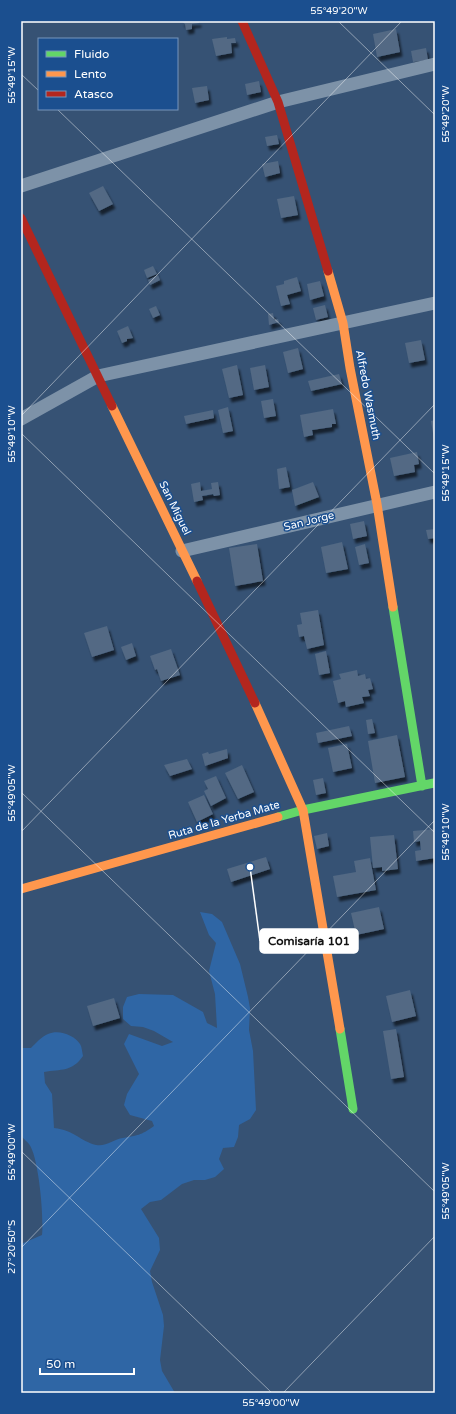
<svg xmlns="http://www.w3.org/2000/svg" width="456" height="1414" viewBox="0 0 456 1414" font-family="'Varela Round',sans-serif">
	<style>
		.green { fill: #2f66a5 }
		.building { fill: #526984; filter: url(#shadow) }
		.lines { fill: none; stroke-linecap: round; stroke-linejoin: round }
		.street { stroke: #7d92a8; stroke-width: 13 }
		.fast { stroke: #63d668; stroke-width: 9 }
		.slow { stroke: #ff974d; stroke-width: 9 }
		.jam { stroke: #b3261e; stroke-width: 9 }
		.ticks { fill: none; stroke: #fff; stroke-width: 1; stroke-opacity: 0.45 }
		.labels { text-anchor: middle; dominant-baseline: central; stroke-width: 3; stroke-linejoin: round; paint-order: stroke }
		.street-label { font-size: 11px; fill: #fff; stroke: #1b4f8f }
		.leader { fill: none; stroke: #fff; stroke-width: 1.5 }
		.callout-dot { fill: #fff; stroke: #1b4f8f; stroke-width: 1.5 }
		.callout { fill: #fff; stroke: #fff; stroke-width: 1.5 }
		.callout-label { font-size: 12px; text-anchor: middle; font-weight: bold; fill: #111 }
		.neatline { fill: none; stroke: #fff; stroke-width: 1.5 }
		.ticks-label { font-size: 10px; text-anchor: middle; fill: #fff }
	</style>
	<defs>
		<filter id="shadow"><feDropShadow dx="2.5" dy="4.5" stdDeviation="1" flood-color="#0009"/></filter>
	</defs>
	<rect width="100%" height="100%" fill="#365274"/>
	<!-- green -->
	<path class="green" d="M200 912 212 914 222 922 240 964 248 997 250 1008 249 1030 253 1051 256 1110 250 1119 239 1125 238 1137 234 1147 223 1148 219 1159 224 1169 215 1177 205 1180H194L182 1184 161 1200 150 1202 141 1209 159 1238 160 1250 150 1271 152 1282 163 1315 164 1326 160 1360 162 1371 175 1393H21V1244L42 1235C44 1219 39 1157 29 1144 27 1141 23 1139 21 1135V1048H31C36 1043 41 1037 48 1034 59 1029 74 1035 80 1044 82 1047 82 1052 83 1056 72 1072 61 1069 44 1072L45 1083 52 1094 54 1128C74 1130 80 1141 96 1145 106 1147 114 1139 123 1138 138 1135 140 1136 154 1126L152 1121 130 1115 124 1105 127 1094 139 1074 124 1044 129 1034 162 1046 173 1042 154 1031 143 1027 131 1026 123 1019V1007L127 997 139 994 173 995 203 1012 207 1023 217 1028 215 994 209 971 216 943 209 935Z"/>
	<!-- building -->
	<path class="building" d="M181 21H199V23L192 24V29L186 30 185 24Z
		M396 29 400 52 377 57 373 34Z
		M227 37V39L235 38 236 43H231L232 53 216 56 212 39Z
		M426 48 428 60 413 62 411 51Z
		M259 81 261 92 247 95 245 84Z
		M207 86 209 100 195 103 192 88Z
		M277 135 279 144 267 146 265 137Z
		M278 161 280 173 265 177 262 164Z
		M103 186 113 204 99 211 89 193Z
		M294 196 298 215 281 218 277 199Z
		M153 266 157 274 147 278 144 270Z
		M158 275 160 280 150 285 148 280Z
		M297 277 301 291 287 295 290 304 281 306 276 286 284 284V281Z
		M320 281 324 296 310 300 307 284Z
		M325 305 328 317 316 320 313 308Z
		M156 306 160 315 153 318 149 309Z
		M273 313 274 320 278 319 279 322 269 325 268 314Z
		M128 326 133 338 127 339V341L122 343 117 331Z
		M421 340 425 360 409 363 405 343Z
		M298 348 303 369 288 373 283 352Z
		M237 365 243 395 229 398 222 369Z
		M265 365 269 387 254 390 250 368Z
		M339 374 342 384 311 391 308 381Z
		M273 399 276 416 264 418 261 401Z
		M228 407 233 431 223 433 218 410Z
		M333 409 336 424H332V427L312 430 313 435 304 437 300 415Z
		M213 410 214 418 186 424 184 416Z
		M435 420V439H434L431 421Z
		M417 452 419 464 414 465 415 472 394 476 390 458Z
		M286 467 290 487 279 489 277 469Z
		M200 482 201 491 212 489 211 483 218 482 220 495 214 496 213 494 202 496 203 500 194 502 191 484Z
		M313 482 319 497 295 506 292 490Z
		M364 521 367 536 353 539 350 524Z
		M435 529V538L428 539 426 530Z
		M342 542 348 569 326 573 321 547Z
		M257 544 263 581 235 586 229 548Z
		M365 544 369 563 359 565 355 547Z
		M318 610 324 645 307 649 304 636 299 637 297 625 302 624 300 613Z
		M107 626 114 650 92 657 84 633Z
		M132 643 136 656 126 660 121 647Z
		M171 649 180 675 161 681 157 669 155 670 150 656Z
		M326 651 330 673 319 675 315 654Z
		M357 670 358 676 365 674 366 679 370 678 373 689 368 690 370 696 362 697 364 703 346 707 345 701 338 703 333 681 341 679 339 674Z
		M372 719 375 733 368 734 366 720Z
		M349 726 352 736 318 743 316 733Z
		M397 735 405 777 375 783 368 741Z
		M347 744 352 768 333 772 328 748Z
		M227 749 228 758 205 766 202 754 208 752 209 754Z
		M187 759 192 769 170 776 164 765Z
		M242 765 254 792 238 799 225 773Z
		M216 776 226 798 211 806 204 791 208 789 204 781Z
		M323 778 326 793 316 795 313 780Z
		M204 795 213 814 197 822 188 802Z
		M435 829V858L416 861 415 851 421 850 420 841 414 842 413 831Z
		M327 833 329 846 317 849 314 836Z
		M394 835 398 869 382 871V867L373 868 370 837Z
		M266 857 270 869 231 882 227 869Z
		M370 858 376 890 337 897 333 876 356 872 354 861Z
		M379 907 384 929 356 935 351 913Z
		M410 990 416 1016 392 1022 386 996Z
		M114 998 120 1018 93 1026 87 1006Z
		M396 1029 404 1077 391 1079 383 1031Z"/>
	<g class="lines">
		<!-- street -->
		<path class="street" d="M21 186 278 102 435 64
			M21 419 98 376 435 303
			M182 551 435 492"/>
		<!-- fast -->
		<path class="fast" d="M393 607 422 786
			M278 817 303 810 434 783
			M340 1029 353 1109"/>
		<!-- slow -->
		<path class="slow" d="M328 271 343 323 350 368 377 504 393 607
			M112 406 197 581
			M255 703 303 810 340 1029
			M21 889 278 817"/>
		<!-- jam -->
		<path class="jam" d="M242 21 278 102 328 271
			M21 218 112 406
			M197 581 255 703"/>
	</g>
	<!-- ticks -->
	<path class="ticks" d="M338 21 435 115M21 74 39 91M57 109 435 474M21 416 402 21M21 433 435 833M21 792 435 1192M21 832 435 404M21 1151 272 1393M21 1248 435 820M283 1393 435 1236"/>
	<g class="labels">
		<!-- street labels -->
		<g class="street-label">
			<text transform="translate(368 395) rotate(79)">Alfredo Wasmuth</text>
			<text transform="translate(175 508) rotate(64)">San Miguel</text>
			<text transform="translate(309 521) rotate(-14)">San Jorge</text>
			<text transform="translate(224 820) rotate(-16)">Ruta de la Yerba Mate</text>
		</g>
	</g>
	<!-- callouts -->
	<path class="leader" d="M250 867L260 941"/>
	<circle class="callout-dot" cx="250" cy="867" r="4"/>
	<rect class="callout" x="260" y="929" width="98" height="24" rx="4"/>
	<g class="callout-label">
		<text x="309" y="945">Comisaría 101</text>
	</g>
	<!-- border -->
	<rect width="456" height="1414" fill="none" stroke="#1b4f8f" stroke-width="44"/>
	<!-- legend -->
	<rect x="38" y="38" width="140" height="72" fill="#1b4f8f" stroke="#7695bc"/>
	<rect x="46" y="51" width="20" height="6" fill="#63d668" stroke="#7695bc"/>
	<text x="74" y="58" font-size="12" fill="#ffffff">Fluido</text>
	<rect x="46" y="71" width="20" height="6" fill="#ff974d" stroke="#7695bc"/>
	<text x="74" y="78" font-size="12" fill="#ffffff">Lento</text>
	<rect x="46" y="91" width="20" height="6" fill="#b3261e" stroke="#7695bc"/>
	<text x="74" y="98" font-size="12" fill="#ffffff">Atasco</text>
	<!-- scale -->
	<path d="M40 1368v6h94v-6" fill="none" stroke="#ffffff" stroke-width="2"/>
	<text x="46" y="1368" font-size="12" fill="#ffffff" stroke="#1b4f8f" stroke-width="3" paint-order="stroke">50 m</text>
	<rect x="22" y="22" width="412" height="1370" class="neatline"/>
	<g class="ticks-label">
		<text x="339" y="14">55°49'20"W</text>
		<text transform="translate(11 75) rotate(-90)" y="4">55°49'15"W</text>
		<text transform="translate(445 114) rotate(-90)" y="4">55°49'20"W</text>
		<text transform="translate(11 434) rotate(-90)" y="4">55°49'10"W</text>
		<text transform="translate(445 473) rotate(-90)" y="4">55°49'15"W</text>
		<text transform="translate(11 793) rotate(-90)" y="4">55°49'05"W</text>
		<text transform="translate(445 832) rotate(-90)" y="4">55°49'10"W</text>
		<text transform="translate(11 1152) rotate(-90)" y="4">55°49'00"W</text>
		<text transform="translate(445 1191) rotate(-90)" y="4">55°49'05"W</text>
		<text transform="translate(11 1247) rotate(-90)" y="4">27°20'50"S</text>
		<text x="271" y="1406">55°49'00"W</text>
	</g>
</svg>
